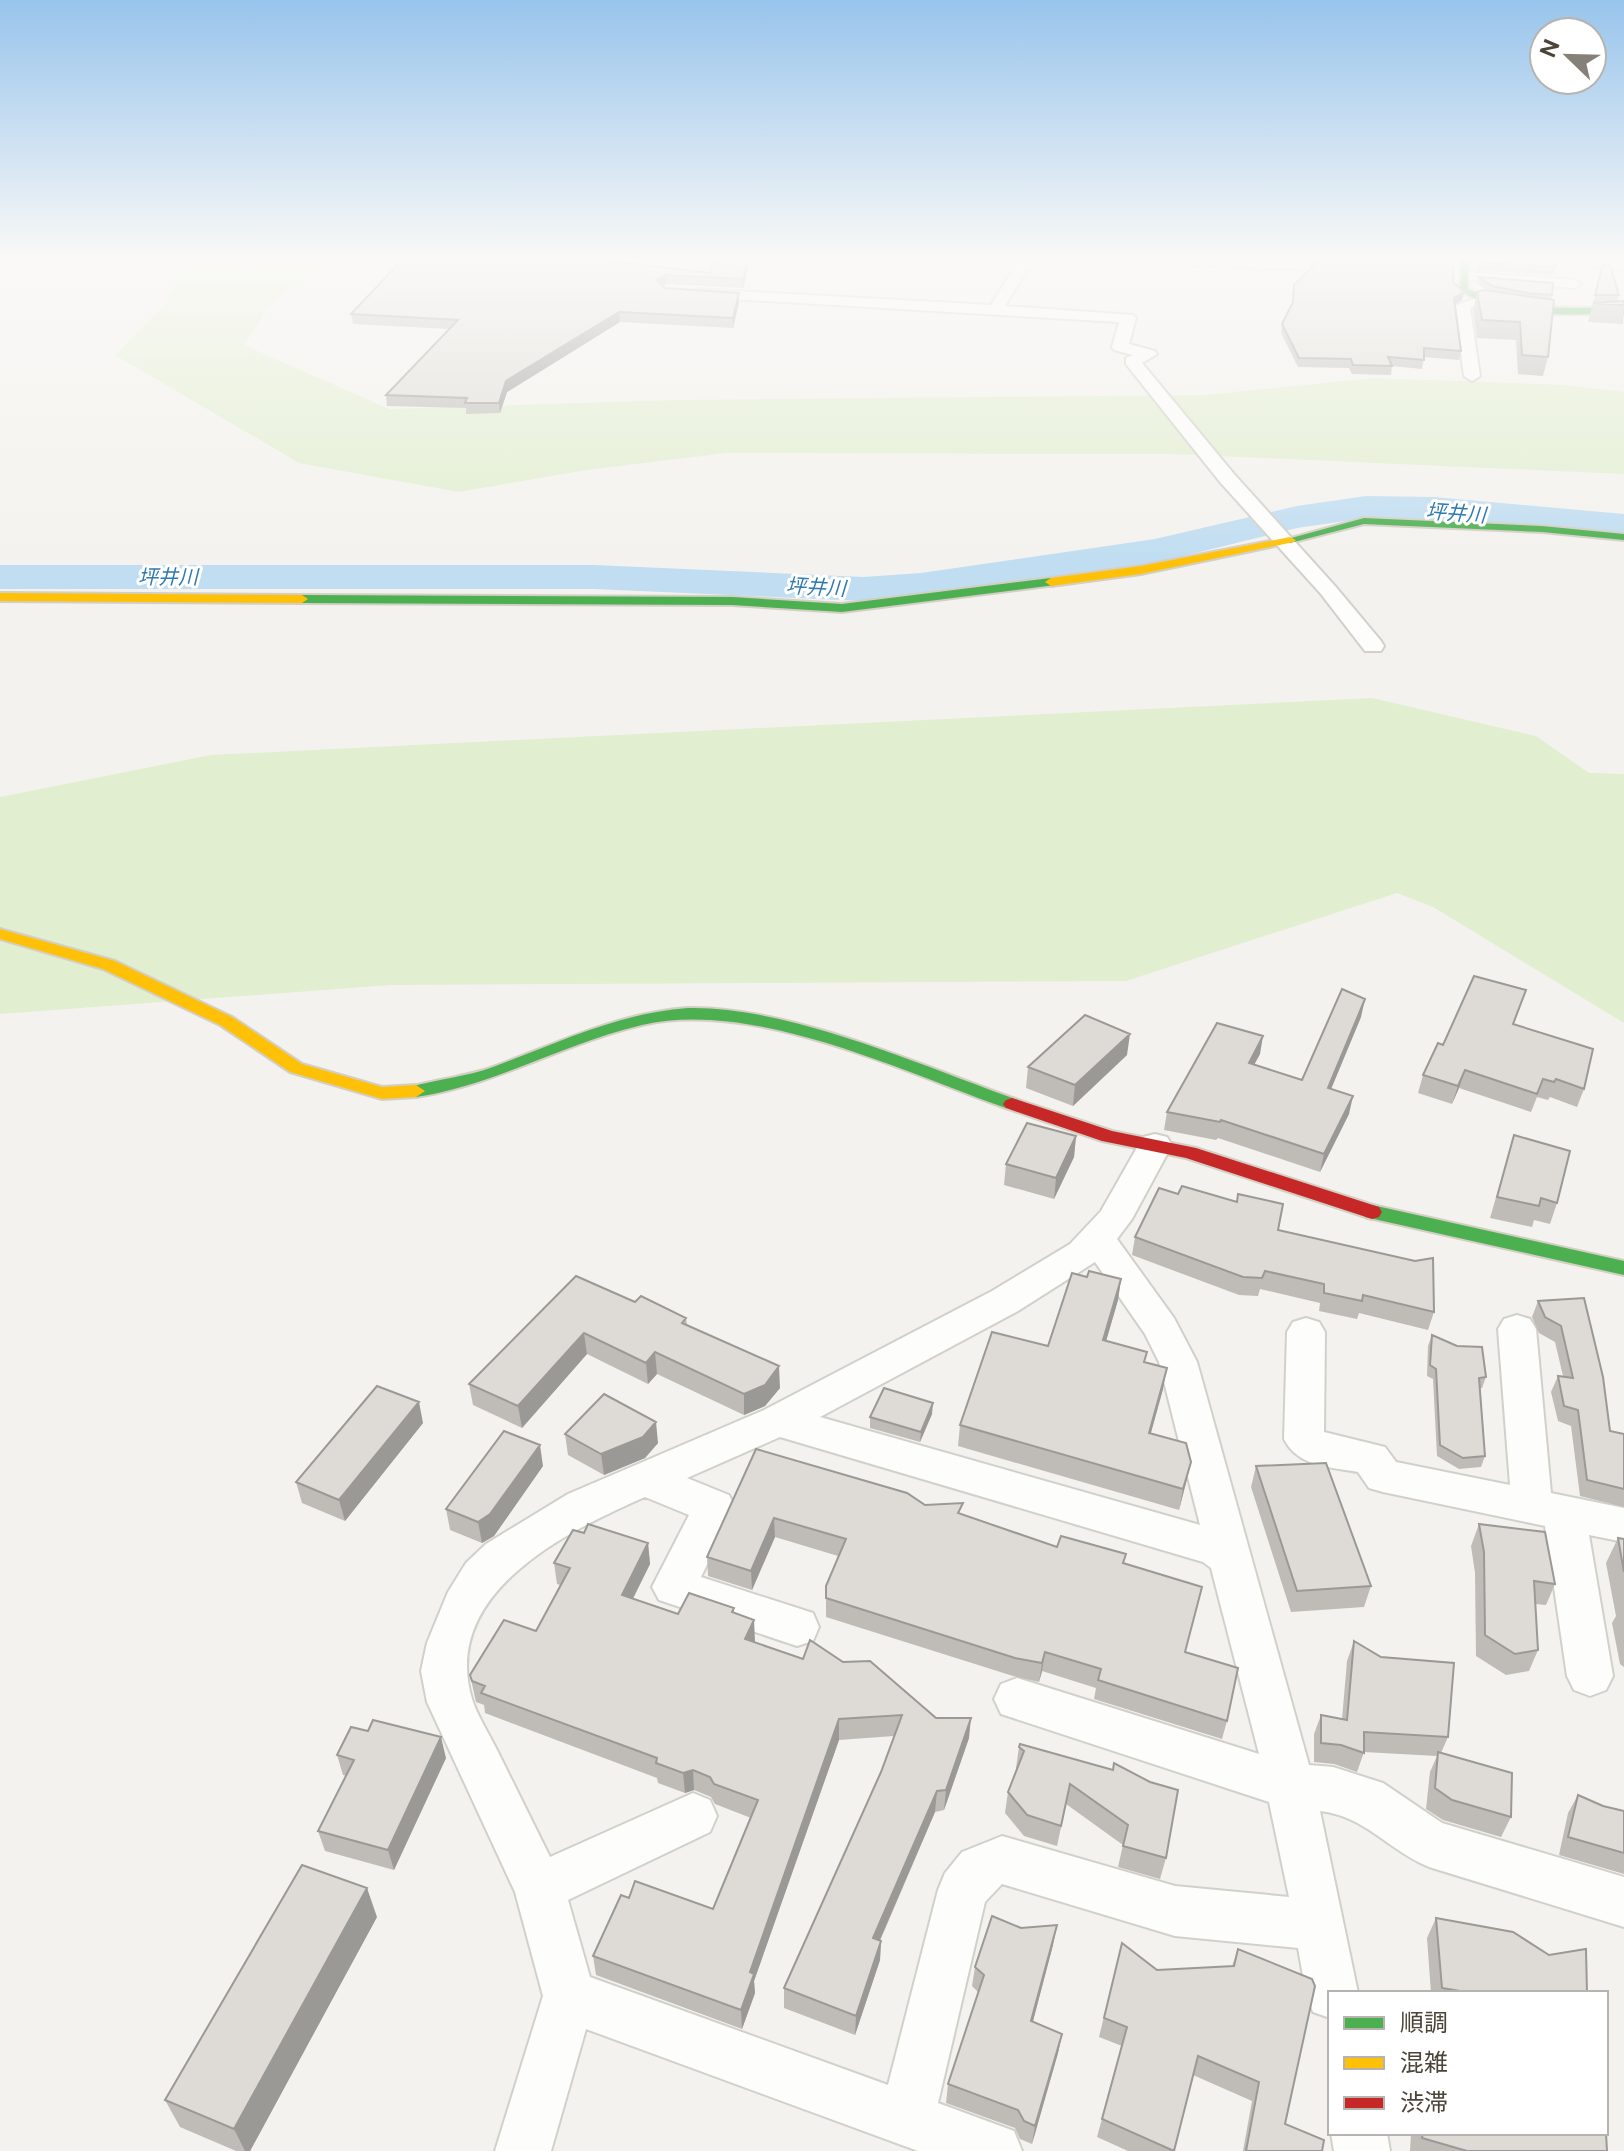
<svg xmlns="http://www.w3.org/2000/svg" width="1624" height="2151" viewBox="0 0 1624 2151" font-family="'Public Sans','Noto Sans JP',sans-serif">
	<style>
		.green { fill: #e1eecf }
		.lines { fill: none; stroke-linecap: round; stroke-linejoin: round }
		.river { fill: #c0ddf1; fill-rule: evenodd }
		.street-casing { stroke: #d2d0cb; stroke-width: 4 }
		.fast-casing { stroke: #d3cfc5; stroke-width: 4 }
		.slow-casing { stroke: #d3cfc5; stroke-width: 4 }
		.jam-casing { stroke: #d3cfc5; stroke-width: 4 }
		.street { fill: #fdfdfc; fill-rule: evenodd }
		.fast { fill: #4caf50; fill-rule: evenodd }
		.slow { fill: #ffc107; fill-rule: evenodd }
		.jam { fill: #c62828; fill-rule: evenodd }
		.wall { fill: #bfbcb8 }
		.shaded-wall { fill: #9b9996 }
		.building { fill: #dedbd6; stroke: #9b9996; stroke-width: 2 }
		.labels { text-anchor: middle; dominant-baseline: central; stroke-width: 6; stroke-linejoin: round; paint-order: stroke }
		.far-water-label { font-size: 20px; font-style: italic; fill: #2e7ab2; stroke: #fff }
	</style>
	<rect width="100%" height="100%" fill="#f4f2ee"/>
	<!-- green -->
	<path class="green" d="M184 260H338L275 299 244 345 389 409 673 400 1205 395 1374 378 1565 385 1624 392V474L1171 454 727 453 586 470 459 492 299 463 115 355 165 305Z
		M1372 698 1536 736 1589 773 1624 774V1023L1433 907 1397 893 1126 981 391 985 0 1014V797L211 755Z"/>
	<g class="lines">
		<!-- river -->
		<path class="river" d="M1366 496 1434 497 1624 514V536L1434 519 1366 518 1297 528 1155 563 921 597 863 601 594 589H0V565H594L863 577 921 573 1155 539 1297 506Z"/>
		<!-- street casing -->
		<g class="street-casing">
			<path id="street" d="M1024 260H1047L1028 268 1005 306 1133 315 1136 318 1129 344 1155 351 1157 354 1142 363 1234 474 1335 586 1381 641 1384 646 1381 651H1365L1321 594 1220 482 1126 364V358L1133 355 1114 350 1112 347 1119 322 697 297 690 293 697 289 991 305 1018 262Z
				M1148 260H1314L1300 269 1155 264Z
				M1565 260 1624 262V270L1572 264Z
				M1465 272 1574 280 1581 284 1574 288 1460 279V273Z
				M1480 296 1485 297V303L1470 308 1480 376 1472 381 1464 376 1455 306Z
				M1155 1134 1167 1137 1172 1145 1132 1219 1117 1239 1174 1318 1197 1362 1309 1765 1333 1767 1383 1783 1442 1823 1624 1877V1927L1429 1867C1388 1850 1365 1816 1320 1811L1358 1993H1330V2018L1313 2012 1306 1993 1298 1948 1175 1936 1002 1884 985 1902 938 2103 1014 2131 1022 2151H918L586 2029 551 2151H495L543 1996 515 1892 427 1702 421 1671 427 1643 448 1592 466 1563 486 1544 568 1494 764 1410 992 1291 1070 1244 1101 1211 1143 1137ZM1095 1262 1145 1334 1159 1362 1200 1525 820 1417 1018 1311ZM780 1437 1203 1562 1211 1568 1259 1754 1017 1678 1001 1684 994 1699 1001 1714 1269 1802 1289 1897 1175 1886 1002 1836 962 1852 945 1873 938 1890 888 2085 590 1977 568 1900 710 1832 717 1816 710 1800 693 1793 550 1857C532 1821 514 1784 496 1748 488 1732 477 1715 472 1699 440 1592 568 1531 645 1497L689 1515 652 1587 659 1600 797 1646 813 1641 819 1627 813 1613 701 1577 735 1507 729 1495 687 1478Z
				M1517 1315 1530 1319 1536 1329 1551 1493 1624 1508V1542L1589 1535 1613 1676 1606 1690 1590 1696 1574 1690 1567 1676 1545 1526 1383 1492 1369 1488 1358 1472C1330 1467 1298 1467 1284 1439L1287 1332 1293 1322 1306 1318 1319 1322 1325 1332 1324 1432 1385 1447 1396 1462 1510 1485 1498 1329 1504 1319Z
				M1331 2133H1387L1390 2151H1334Z"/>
		</g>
		<!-- fast casing -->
		<g class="fast-casing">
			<path id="fast" d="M1461 260H1469L1468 289C1517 312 1571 307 1624 308V314C1572 313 1504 322 1460 290Z
				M1364 518 1542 526 1624 534V540L1542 532 1364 524 1290 543 1284 540Z
				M1051 578 1057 582 1055 585 842 612 732 605 302 603 296 599 302 595 732 597 842 604Z
				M688 1008C789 1006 922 1066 1018 1100L1021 1104 1018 1108H1006C901 1071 753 999 642 1025 564 1043 496 1085 416 1097L407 1091 410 1087C438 1079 466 1077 493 1067 558 1043 618 1013 688 1008Z
				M1372 1205 1624 1261V1275L1365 1217 1362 1212 1365 1207Z"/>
		</g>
		<!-- slow casing -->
		<g class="slow-casing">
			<path id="slow" d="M1290 537 1296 540 1294 542 1141 574 1051 586 1045 582 1051 578 1141 566Z
				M0 593 302 595 308 599 302 603 0 601Z
				M0 929 115 961 232 1017 302 1064 382 1087 416 1085 425 1091 416 1097 382 1099 290 1072 220 1025 103 969 0 939Z"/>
		</g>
		<!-- jam casing -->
		<g class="jam-casing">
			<path id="jam" d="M1012 1098 1112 1131 1196 1148 1379 1207 1382 1212 1379 1217 1372 1219 1186 1158 1102 1141 1006 1108 1003 1104 1006 1100Z"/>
		</g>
		<!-- street -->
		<use href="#street" class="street"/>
		<!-- fast -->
		<use href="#fast" class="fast"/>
		<!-- slow -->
		<use href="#slow" class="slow"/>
		<!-- jam -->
		<use href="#jam" class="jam"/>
	</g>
	<!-- wall -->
	<path class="wall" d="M402 260 710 273 747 260 748 269 743 288 666 284 663 286 665 288 739 293V302L733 328 620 322 507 392 500 413 466 414V408L387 406 386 395 449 329 353 324 351 314Z
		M1477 260H1556L1553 275 1478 270Z
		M1603 264 1619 295 1617 302 1624 301 1623 324 1588 322 1593 303 1615 302H1593Z
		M1479 277 1552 295 1548 357 1543 376 1518 374 1516 340 1477 338 1473 310 1477 292 1488 291 1477 283Z
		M1453 282 1464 292 1462 300 1455 305 1461 351 1459 360 1424 357 1422 369 1392 366 1391 375 1352 374 1349 368 1298 367 1281 333 1282 324 1292 304 1294 285Z
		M1526 990 1514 1024 1584 1089 1577 1107 1550 1097 1548 1100 1537 1097 1531 1112 1459 1088 1452 1104 1418 1093 1423 1075 1443 1045Z
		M1361 1017 1331 1089 1349 1114 1320 1172 1218 1138 1216 1140 1164 1130 1167 1112 1260 1054 1254 1065 1302 1080Z
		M1127 1055 1073 1106 1026 1088 1028 1067Z
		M1514 1135 1557 1203 1550 1224 1534 1220 1532 1227 1490 1218Z
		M1076 1136 1074 1157 1054 1199 1004 1185 1006 1164Z
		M1278 1230 1434 1312 1428 1330 1359 1313 1357 1319 1319 1311 1320 1303 1260 1289 1258 1296 1239 1295 1132 1255 1135 1237Z
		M1087 1277 1121 1279 1118 1300 1106 1341 1145 1362 1163 1389 1151 1433 1191 1462 1179 1510 958 1446 960 1425 1048 1346Z
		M1584 1298 1610 1431 1624 1434V1507L1580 1496 1571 1426 1558 1421 1551 1392 1558 1376H1563L1555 1342 1539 1333 1532 1317 1538 1301Z
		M635 1302 686 1318 687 1325 780 1388 765 1406 744 1415 657 1374 648 1384 587 1354 522 1428 473 1405 469 1384Z
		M1432 1335 1486 1377 1482 1388H1480L1485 1456 1481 1467 1459 1469 1437 1456 1433 1379 1427 1376 1428 1346Z
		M932 1414 920 1442 870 1428V1417Z
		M423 1423 345 1521 302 1503 296 1482Z
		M565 1434 658 1443 645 1458 604 1475 568 1455Z
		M756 1449 925 1505 962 1514 1057 1547 1126 1554 1124 1563 1186 1652 1227 1721 1222 1739 1094 1699 1096 1688 1042 1671 1039 1682 1013 1676 826 1617V1586L838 1556 775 1537 752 1590 708 1576 707 1557Z
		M543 1466 494 1536 482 1543 450 1530 446 1509Z
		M1256 1466 1371 1586 1364 1607 1291 1612 1251 1487Z
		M1479 1524 1555 1584 1546 1605 1535 1604 1538 1650 1529 1671 1506 1675 1476 1656 1475 1573 1471 1546Z
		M584 1533 648 1543 650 1564 633 1599 678 1614 734 1608V1613L755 1641 754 1642 803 1659 843 1662 969 1738 944 1810 935 1812 880 1941H881L880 1960 855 2035 784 2008V1988L881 1772 894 1736 839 1740 754 1981 755 1993 742 2029 596 1975 593 1956 629 1898 713 1909 751 1818 715 1804 711 1797 694 1790 685 1793 658 1783 657 1778 485 1713 484 1705 476 1702 470 1675 536 1631 560 1585 557 1584 554 1563Z
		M1618 1538 1624 1539V1667L1620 1664 1612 1623 1616 1616 1606 1563Z
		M1354 1641 1448 1737 1441 1753 1511 1817 1501 1837 1443 1820 1426 1809 1430 1772 1437 1756 1364 1752 1357 1772 1334 1764 1314 1762V1734L1321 1715 1342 1719 1347 1661Z
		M368 1731 446 1758 394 1870 325 1851 318 1831 346 1776 343 1775 337 1755Z
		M1019 1747 1113 1770 1166 1858 1160 1879 1118 1867 1123 1845 1066 1804 1057 1846 1024 1836 1005 1813 1008 1792 1017 1769 1016 1768Z
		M1578 1795 1603 1806 1624 1811V1874L1559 1855 1568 1813Z
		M377 1917 250 2151H236L180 2127 165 2100Z
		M1436 1918 1587 1993H1431L1427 1938Z
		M1122 1943 1157 1970 1232 1966 1238 1949 1285 2124 1322 2151H1243L1252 2101 1193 2075 1174 2151H1128L1097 2137 1122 2046 1099 2037Z
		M1053 1945 1033 2021 1062 2034 1058 2053 1032 2144 1020 2139 1015 2128 946 2103 948 2084 978 1992 972 1986 975 1967Z
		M1411 2133H1606L1607 2151H1410Z"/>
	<!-- shaded-wall -->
	<path class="shaded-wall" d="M747 260 748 269 743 288V279Z
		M666 275V284L656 290V280Z
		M1464 292 1462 300 1452 306 1454 298Z
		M739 293V302L733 328V318Z
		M619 312 620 322 507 392 500 413 499 403 506 381Z
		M1365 999 1361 1017 1324 1106 1328 1088Z
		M1130 1034 1127 1055 1073 1106 1075 1085Z
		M1263 1036 1260 1054 1245 1081 1249 1063Z
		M1465 1070 1459 1088 1452 1104 1458 1086Z
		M1353 1096 1349 1114 1320 1172 1324 1154Z
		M1076 1136 1074 1157 1054 1199 1056 1178Z
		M1121 1279 1118 1300 1100 1362 1103 1340Z
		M584 1333 587 1354 522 1428 518 1406Z
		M655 1352 657 1374 648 1384 646 1363Z
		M779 1366 780 1388 765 1406 744 1415V1394Z
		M1167 1368 1163 1389 1145 1454 1149 1433Z
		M419 1402 423 1423 345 1521 339 1500Z
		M933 1403 932 1414 920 1442 921 1432Z
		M656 1422 658 1443 645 1458 604 1475 601 1454Z
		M540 1445 543 1466 494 1536 482 1543 478 1522Z
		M1191 1462 1186 1483 1179 1510 1183 1489Z
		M774 1518 775 1537 752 1590 751 1571Z
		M648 1543 650 1564 624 1616 622 1595Z
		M754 1620 755 1641 746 1660 745 1639Z
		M1045 1652 1042 1671 1039 1682 1042 1663Z
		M971 1718 969 1738 944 1810 946 1790Z
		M839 1719V1740L754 1981 755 1993 742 2029 741 2010 750 1972Z
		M441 1737 446 1758 394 1870 388 1850Z
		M693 1770 694 1790 685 1793 683 1773Z
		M937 1791 935 1812 872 1958 873 1938Z
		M367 1888 377 1917 250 2151H245L234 2129Z
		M1057 1925 1053 1945 1028 2040 1031 2021Z
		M881 1941 880 1960 855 2035 856 2016Z
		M1062 2034 1058 2053 1032 2144 1035 2126Z"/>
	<!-- building -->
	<path class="building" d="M402 260H602L710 273 714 260H747L743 279 666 275 656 280 665 288 739 293 733 318 619 312 506 381 499 403H465L467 398 386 395 458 320 351 314Z
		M1319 260H1454L1453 282 1464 292 1454 298 1461 351 1424 348V360L1388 357 1392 366 1353 365 1351 359 1299 358 1282 324 1293 302 1294 285Z
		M1479 260H1556L1555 267 1479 262Z
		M1603 264 1610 265 1619 295H1595Z
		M1479 277 1553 283 1552 295 1528 293 1492 286Z
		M1484 290 1554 300 1548 357 1522 355 1520 322 1482 320 1477 292Z
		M1624 301V305L1593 303Z
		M1474 976 1526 990 1513 1024 1593 1049 1584 1089 1556 1079 1554 1082 1543 1079 1537 1094 1465 1070 1458 1086 1423 1075 1438 1043 1443 1045Z
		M1342 989 1365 999 1328 1088 1353 1096 1324 1154 1221 1120 1220 1122 1167 1112 1217 1023 1263 1036 1249 1063 1302 1080Z
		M1085 1015 1130 1034 1075 1085 1028 1067Z
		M1027 1123 1076 1136 1056 1178 1006 1164Z
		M1514 1135 1570 1151 1557 1203 1541 1198 1539 1206 1497 1197Z
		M1182 1186 1237 1202 1238 1194 1283 1204 1278 1230 1415 1261 1433 1258 1434 1312 1363 1295 1362 1301 1324 1293V1284L1265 1271 1262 1278 1243 1277 1135 1237 1159 1188 1178 1194Z
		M1089 1271 1121 1279 1103 1340 1147 1352 1144 1362 1167 1368 1149 1433 1186 1443 1191 1462 1183 1489 960 1425 992 1332 1048 1346 1072 1273 1087 1277Z
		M576 1276 635 1302 641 1296 686 1318 682 1323 779 1366 765 1385 744 1394 655 1352 646 1363 584 1333 518 1406 469 1384Z
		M1584 1298 1603 1377 1610 1431 1624 1434V1489L1587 1480 1578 1410 1564 1406 1558 1376 1573 1378 1561 1326 1545 1317 1538 1301Z
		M1432 1335 1457 1346 1482 1347 1486 1377 1479 1378 1485 1456 1463 1458 1440 1445 1436 1369 1430 1365Z
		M377 1386 419 1402 339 1500 296 1482Z
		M884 1388 933 1403 921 1432 870 1417Z
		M604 1394 656 1422 643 1437 601 1454 565 1434Z
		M504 1431 540 1445 490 1514 478 1522 446 1509Z
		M756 1449 907 1493 925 1505 963 1503 958 1513 1057 1547 1061 1536 1126 1554 1123 1563 1202 1587 1185 1652 1238 1668 1227 1721 1098 1680 1101 1669 1045 1652 1042 1663 1015 1658 826 1598V1586L846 1539 774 1518 751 1571 707 1557Z
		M1326 1463 1371 1586 1297 1591 1256 1466Z
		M588 1524 648 1543 622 1595 678 1614 689 1593 734 1608 732 1612 754 1620 745 1639 803 1659 810 1640 843 1662 870 1661 936 1718H971L946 1790 937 1791 873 1938 881 1941 856 2016 784 1988 881 1772 902 1715 839 1719 750 1972 754 1974 741 2010 593 1956 621 1895 629 1898 635 1881 713 1909 758 1800 714 1784 710 1777 693 1770 683 1773 656 1763 657 1758 481 1693 485 1686 472 1681 470 1675 504 1620 536 1631 570 1568 554 1563 573 1530 584 1533Z
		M1479 1524 1545 1532 1555 1584 1534 1581 1538 1650 1515 1654 1485 1635 1484 1552Z
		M1618 1538 1624 1539V1572Z
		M1354 1641 1381 1657 1454 1663 1448 1737 1364 1732V1753L1341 1745 1321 1743V1715L1347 1720Z
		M373 1720 441 1737 388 1850 318 1831 354 1760 337 1755 351 1727 368 1731Z
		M1020 1744 1113 1770 1114 1763 1150 1782 1178 1790 1166 1858 1123 1846 1128 1825 1070 1784 1061 1826 1027 1815 1008 1792 1024 1751 1019 1747Z
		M1438 1752 1512 1773 1511 1817 1452 1800 1435 1788Z
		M1578 1795 1603 1806 1624 1811V1853L1568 1837Z
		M302 1865 367 1888 234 2129 165 2100Z
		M992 1916 1021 1928 1057 1925 1031 2021 1062 2034 1035 2126 1024 2121 1018 2110 948 2084 984 1975 975 1967Z
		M1436 1918 1513 1932 1549 1955 1586 1949 1587 1993H1472L1442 1988Z
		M1122 1943 1157 1970 1234 1966 1238 1949 1312 1979 1315 1986 1285 2124 1324 2140 1322 2151H1246L1259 2082 1198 2056 1174 2151 1102 2119 1127 2027 1104 2018Z
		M1423 2133H1606L1607 2151H1467L1422 2138Z"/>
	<!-- sky -->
	<linearGradient id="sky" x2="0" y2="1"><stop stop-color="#98c4ec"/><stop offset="0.46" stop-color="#faf9f7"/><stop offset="1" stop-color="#faf9f7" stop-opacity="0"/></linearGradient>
	<rect width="1624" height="561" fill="url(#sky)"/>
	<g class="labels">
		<!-- far-water labels -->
		<g class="far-water-label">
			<text transform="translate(1456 513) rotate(4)">坪井川</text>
			<text x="168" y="577">坪井川</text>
			<text transform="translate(816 587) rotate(3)">坪井川</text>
		</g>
	</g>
	<!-- legend -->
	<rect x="1328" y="1991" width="280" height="144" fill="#ffffff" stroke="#b7b4b0" stroke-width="2"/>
	<rect x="1344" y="2017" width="40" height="12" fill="#4caf50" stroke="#b7b4b0" stroke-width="2"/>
	<text x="1400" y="2031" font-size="24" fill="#4b4439">順調</text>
	<rect x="1344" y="2057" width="40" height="12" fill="#ffc107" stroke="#b7b4b0" stroke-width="2"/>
	<text x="1400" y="2071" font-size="24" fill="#4b4439">混雑</text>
	<rect x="1344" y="2097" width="40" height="12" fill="#c62828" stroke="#b7b4b0" stroke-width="2"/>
	<text x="1400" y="2111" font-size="24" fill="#4b4439">渋滞</text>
	<!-- north arrow -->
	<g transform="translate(1568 56) rotate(293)"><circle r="38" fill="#ffffff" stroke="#b7b4b0" stroke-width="2"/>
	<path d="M0-6L14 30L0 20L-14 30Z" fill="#868178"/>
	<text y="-12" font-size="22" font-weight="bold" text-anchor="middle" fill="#4b4439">N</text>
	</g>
</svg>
